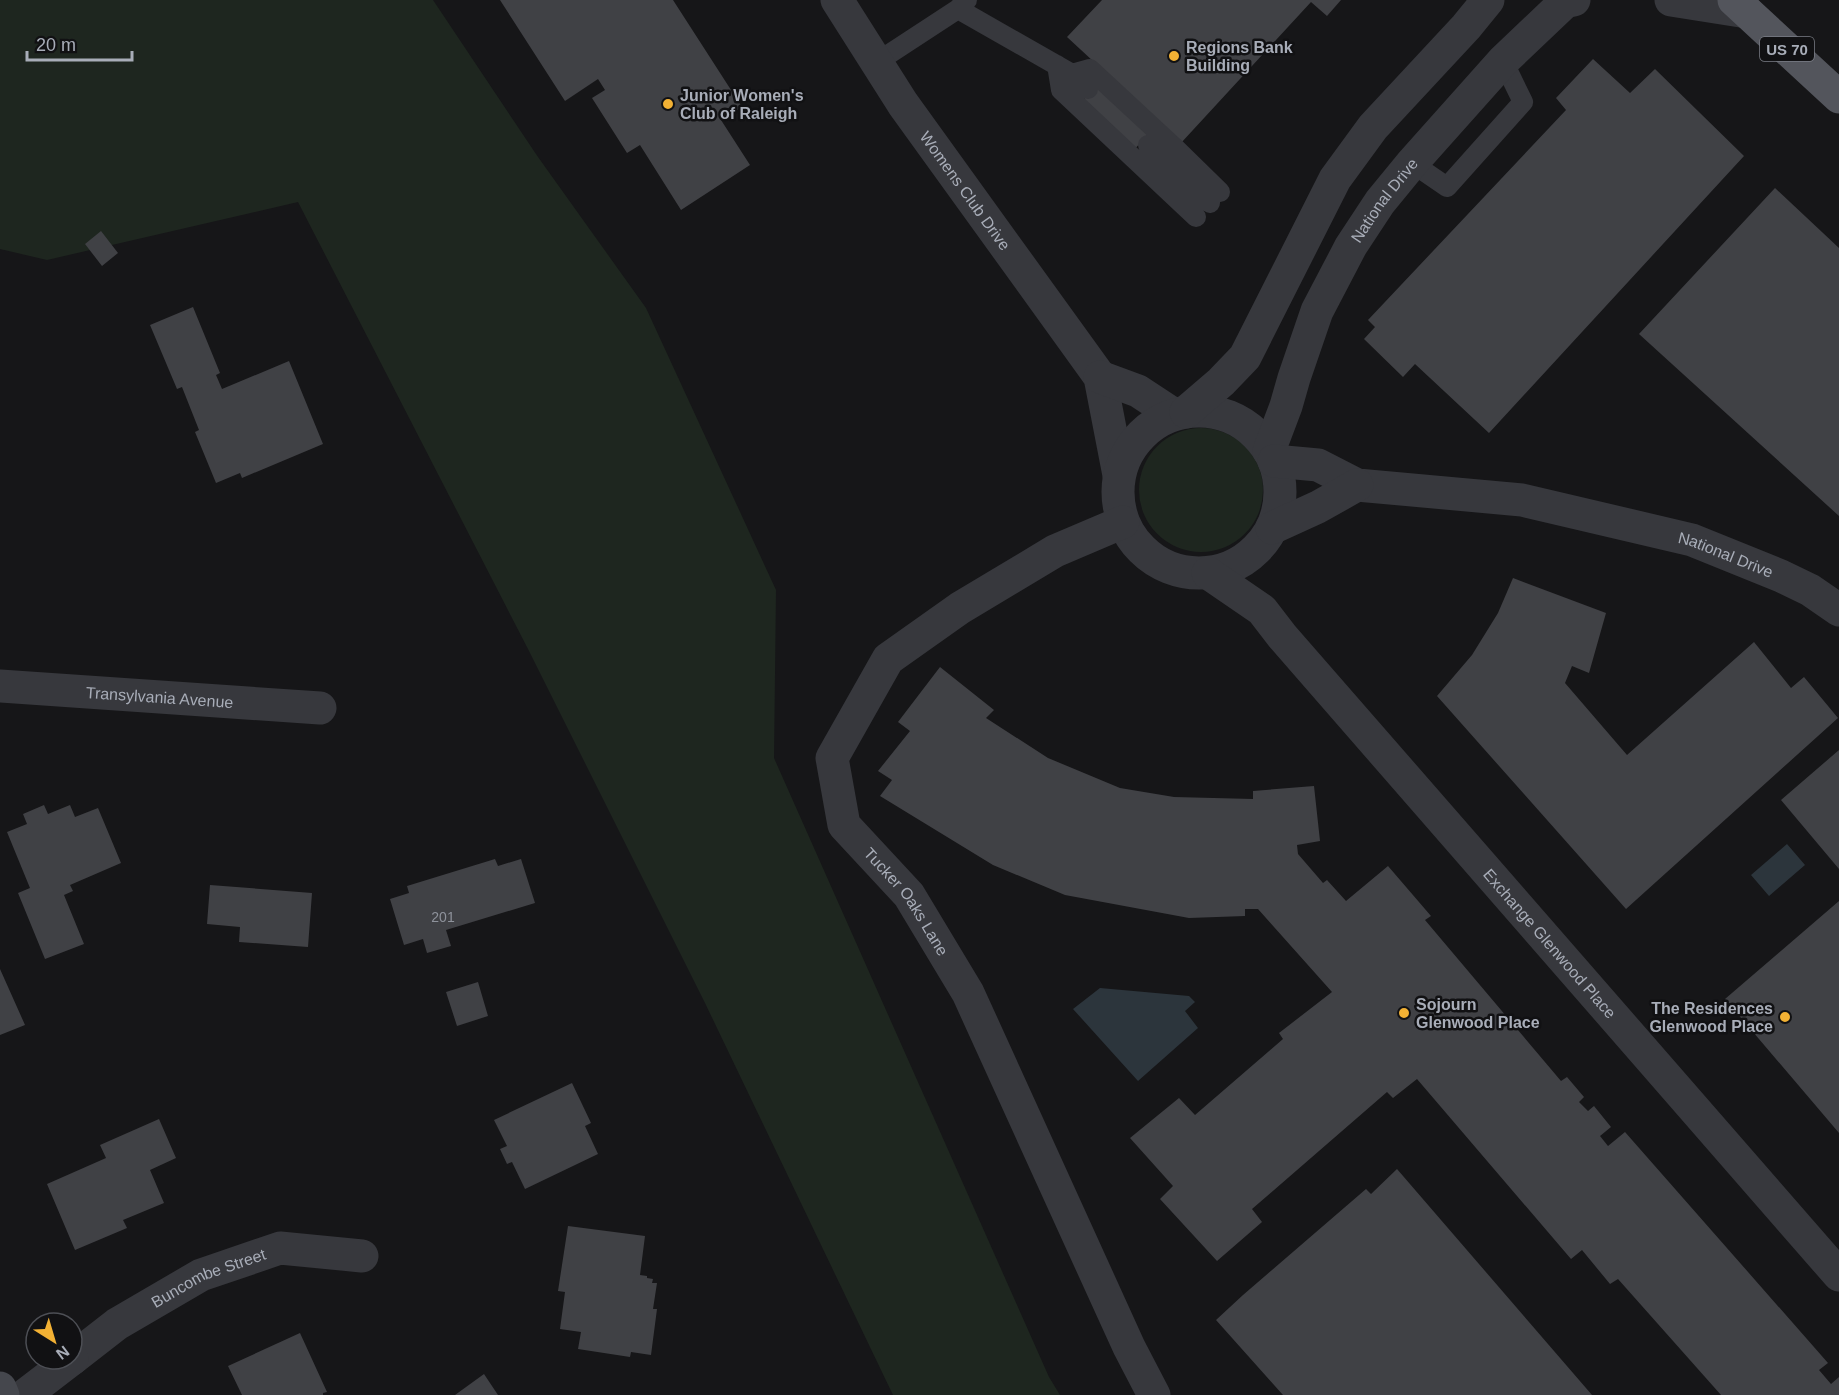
<svg xmlns="http://www.w3.org/2000/svg" width="1839" height="1395" viewBox="0 0 1839 1395" font-family="Helvetica,sans-serif">
	<style>
		.green { fill: #1e261f }
		.water { fill: #2c353c }
		.building { fill: #404145 }
		.lines { fill: none; stroke-linecap: round; stroke-linejoin: round }
		.lane { stroke: #37383d; stroke-width: 20 }
		.street { stroke: #37383d; stroke-width: 33 }
		.secondary { stroke: #45474d; stroke-width: 33 }
		.primary { stroke: #53555c; stroke-width: 33 }
		.poi-dot { fill: #f2b134; stroke: #111113; stroke-width: 2 }
		.labels { text-anchor: middle; dominant-baseline: central; stroke-width: 5; stroke-linejoin: round; paint-order: stroke }
		.number-label { font-size: 14px; fill: #8e929b }
		.shield { fill: #111113; stroke: #7b7e86; stroke-width: 1.5 }
		.shield-label { font-size: 15px; font-weight: bold; fill: #a8adb8 }
		.poi-label { font-size: 16px; font-weight: bold; fill: #a8adb8; stroke: #111113; text-anchor: start }
		.street-label { font-size: 16px; fill: #a8adb8; stroke: #111113 }
	</style>
	<rect width="100%" height="100%" fill="#161618"/>
	<!-- green -->
	<path class="green" d="M0 0H433L538 157 646 308 776 590 774 758 1049 1377 1060 1395H893L705 1003 528 649 298 202 47 260 0 249Z
		M1139 490a62 62 0 1 1 124 0a62 62 0 1 1-124 0Z"/>
	<!-- water -->
	<path class="water" d="M1787 844 1805 865 1769 896 1751 875Z
		M1100 988 1189 996 1195 1002 1185 1011 1198 1028 1138 1081 1073 1009Z"/>
	<!-- building -->
	<path class="building" d="M500 0H673L742 107 721 120 750 165 681 210 640 145 627 153 592 98 605 90 598 79 565 101Z
		M1102 0H1341L1327 16 1311 2 1181 143 1159 122 1125 160 1072 112 1107 74 1067 37Z
		M1593 59 1630 93 1655 69 1744 156 1489 433 1415 364 1403 377 1364 339 1375 327 1368 320 1566 110 1556 98Z
		M1775 188 1839 248V516L1639 334Z
		M101 231 118 253 102 266 85 244Z
		M193 307 220 373 216 375 222 389 289 361 323 444 242 478 240 473 216 483 195 432 199 430 182 387 177 389 150 325Z
		M1513 578 1606 613 1589 673 1572 666 1565 683 1627 755 1754 642 1791 688 1804 677 1838 718 1626 909 1437 696 1472 655 1498 613Z
		M940 667 994 710 986 718 1048 758 1120 788 1174 797 1253 799V791L1314 786 1320 841 1297 845 1298 854 1323 883 1327 880 1346 901 1388 866 1431 916 1425 920 1561 1081 1567 1077 1584 1097 1579 1102 1588 1111 1594 1106 1611 1127 1600 1136 1608 1146 1625 1132 1828 1363 1819 1370 1831 1384 1839 1377V1395H1721L1618 1279 1610 1284 1582 1250 1571 1259 1417 1079 1393 1098 1387 1092 1252 1209 1262 1222 1217 1261 1160 1199 1173 1186 1130 1138 1179 1098 1195 1115 1283 1039 1279 1033 1332 992 1258 909H1245V916L1189 918 1065 895 993 865 880 796 892 780 878 771 910 731 898 722Z
		M1839 750V869L1781 800Z
		M44 805 48 814 70 805 75 817 98 808 121 863 70 885 73 891 64 895 84 944 45 959 18 893 30 888 7 832 27 824 23 814Z
		M495 859 498 866 521 859 535 903 446 930 451 946 427 953 423 939 404 945 390 899 409 893 407 886Z
		M210 885 312 893 308 947 239 942 240 927 207 924Z
		M1839 901V1133L1725 999Z
		M0 969 25 1025 0 1035Z
		M478 982 488 1016 457 1026 446 992Z
		M572 1083 591 1123 585 1126 598 1154 525 1189 512 1162 507 1164 500 1149 507 1146 494 1120Z
		M159 1119 176 1158 150 1170 164 1203 123 1220 127 1228 75 1250 47 1184 106 1158 100 1145Z
		M1397 1169 1592 1395H1283L1216 1320 1243 1295 1366 1189 1371 1194Z
		M568 1226 645 1236 640 1275 647 1276V1278L653 1279 652 1283H657L653 1309H657L651 1355 631 1352 630 1357 578 1349 581 1332 560 1329 565 1292 558 1291Z
		M300 1333 327 1392 323 1393V1395H242L228 1366Z
		M484 1374 498 1395H455Z"/>
	<g class="lines">
		<!-- lane -->
		<path class="lane" d="M958 9 1072 74 1088 89
			M877 62 958 9 967 0
			M1057 65 1061 90 1196 217
			M1072 74 1090 69 1173 146 1220 192
			M1148 145 1173 171 1210 203
			M1412 163 1447 187 1523 102 1503 61"/>
		<!-- street -->
		<g class="street">
			<path id="s1" d="M837 0 903 104 1100 377 1119 475"/>
			<path d="M1671 0 1747 12"/>
			<path d="M1100 377 1138 391 1173 414"/>
			<circle cx="1199" cy="492" r="81"/>
			<path d="M1186 412 1221 382 1245 357 1335 179 1373 127 1466 27 1488 0"/>
			<path id="s2" d="M1269 451 1286 406 1294 378 1317 311 1351 246 1380 202 1412 163 1503 61 1565 2 1574 0"/>
			<path id="s3" d="M1274 461 1318 465 1357 485 1522 500 1692 540 1781 576 1810 590 1839 610"/>
			<path id="s4" d="M1123 522 1055 551 960 608 888 659 832 758 844 825 909 895 968 993 1129 1347 1154 1395"/>
			<path d="M1272 528 1318 507 1357 485"/>
			<path id="s5" d="M1208 573 1262 610 1282 636 1839 1275"/>
			<path id="s6" d="M0 686 320 708"/>
			<path id="s7" d="M72 1359 117 1324 201 1275 280 1248 362 1256"/>
			<path d="M25 1395 72 1359"/>
		</g>
		<!-- secondary -->
		<path class="secondary" d="M0 1388 3 1395"/>
		<!-- primary -->
		<path class="primary" d="M1734 0 1839 97"/>
	</g>
	<!-- markers -->
	<g class="poi-dot">
		<circle cx="1174" cy="56" r="6"/>
		<circle cx="668" cy="104" r="6"/>
		<circle cx="1404" cy="1013" r="6"/>
		<circle cx="1785" cy="1017" r="6"/>
	</g>
	<g class="labels">
		<!-- number labels -->
		<g class="number-label">
			<text x="443" y="917">201</text>
		</g>
		<!-- shield labels -->
		<rect class="shield" x="1760" y="37" width="54" height="24" rx="4.5"/>
		<g class="shield-label">
			<text x="1787" y="49">US 70</text>
		</g>
		<!-- poi labels -->
		<g class="poi-label">
			<text x="1186" y="47">Regions Bank<tspan x="1186" dy="18">Building</tspan></text>
			<text x="680" y="95">Junior Women's<tspan x="680" dy="18">Club of Raleigh</tspan></text>
			<text x="1416" y="1004">Sojourn<tspan x="1416" dy="18">Glenwood Place</tspan></text>
			<text x="1773" y="1008" text-anchor="end">The Residences<tspan x="1773" dy="18">Glenwood Place</tspan></text>
		</g>
		<!-- street labels -->
		<g class="street-label">
			<text stroke="none"><textPath href="#s1" startOffset="230">Womens Club Drive</textPath></text>
			<text stroke="none"><textPath href="#s2" startOffset="278">National Drive</textPath></text>
			<text stroke="none"><textPath href="#s3" startOffset="465">National Drive</textPath></text>
			<text stroke="none"><textPath href="#s6" startOffset="160">Transylvania Avenue</textPath></text>
			<text stroke="none"><textPath href="#s4" startOffset="554">Tucker Oaks Lane</textPath></text>
			<text stroke="none"><textPath href="#s5" startOffset="506">Exchange Glenwood Place</textPath></text>
			<text stroke="none"><textPath href="#s7" startOffset="160">Buncombe Street</textPath></text>
		</g>
	</g>
	<!-- north arrow -->
	<g transform="translate(54 1341) rotate(143)"><circle r="28" fill="#111113" stroke="#4d4f55" stroke-width="1.5"/>
	<path d="M0-4.5L10 22L0 15L-10 22Z" fill="#f2b134"/>
	<text y="-9" font-size="16" font-weight="bold" text-anchor="middle" fill="#a8adb8">N</text>
	</g>
	<!-- scale -->
	<path d="M27 51v9h105v-9" fill="none" stroke="#a8adb8" stroke-width="3"/>
	<text x="36" y="51" font-size="18" fill="#a8adb8" stroke="#111113" stroke-width="4.5" paint-order="stroke">20 m</text>
</svg>
